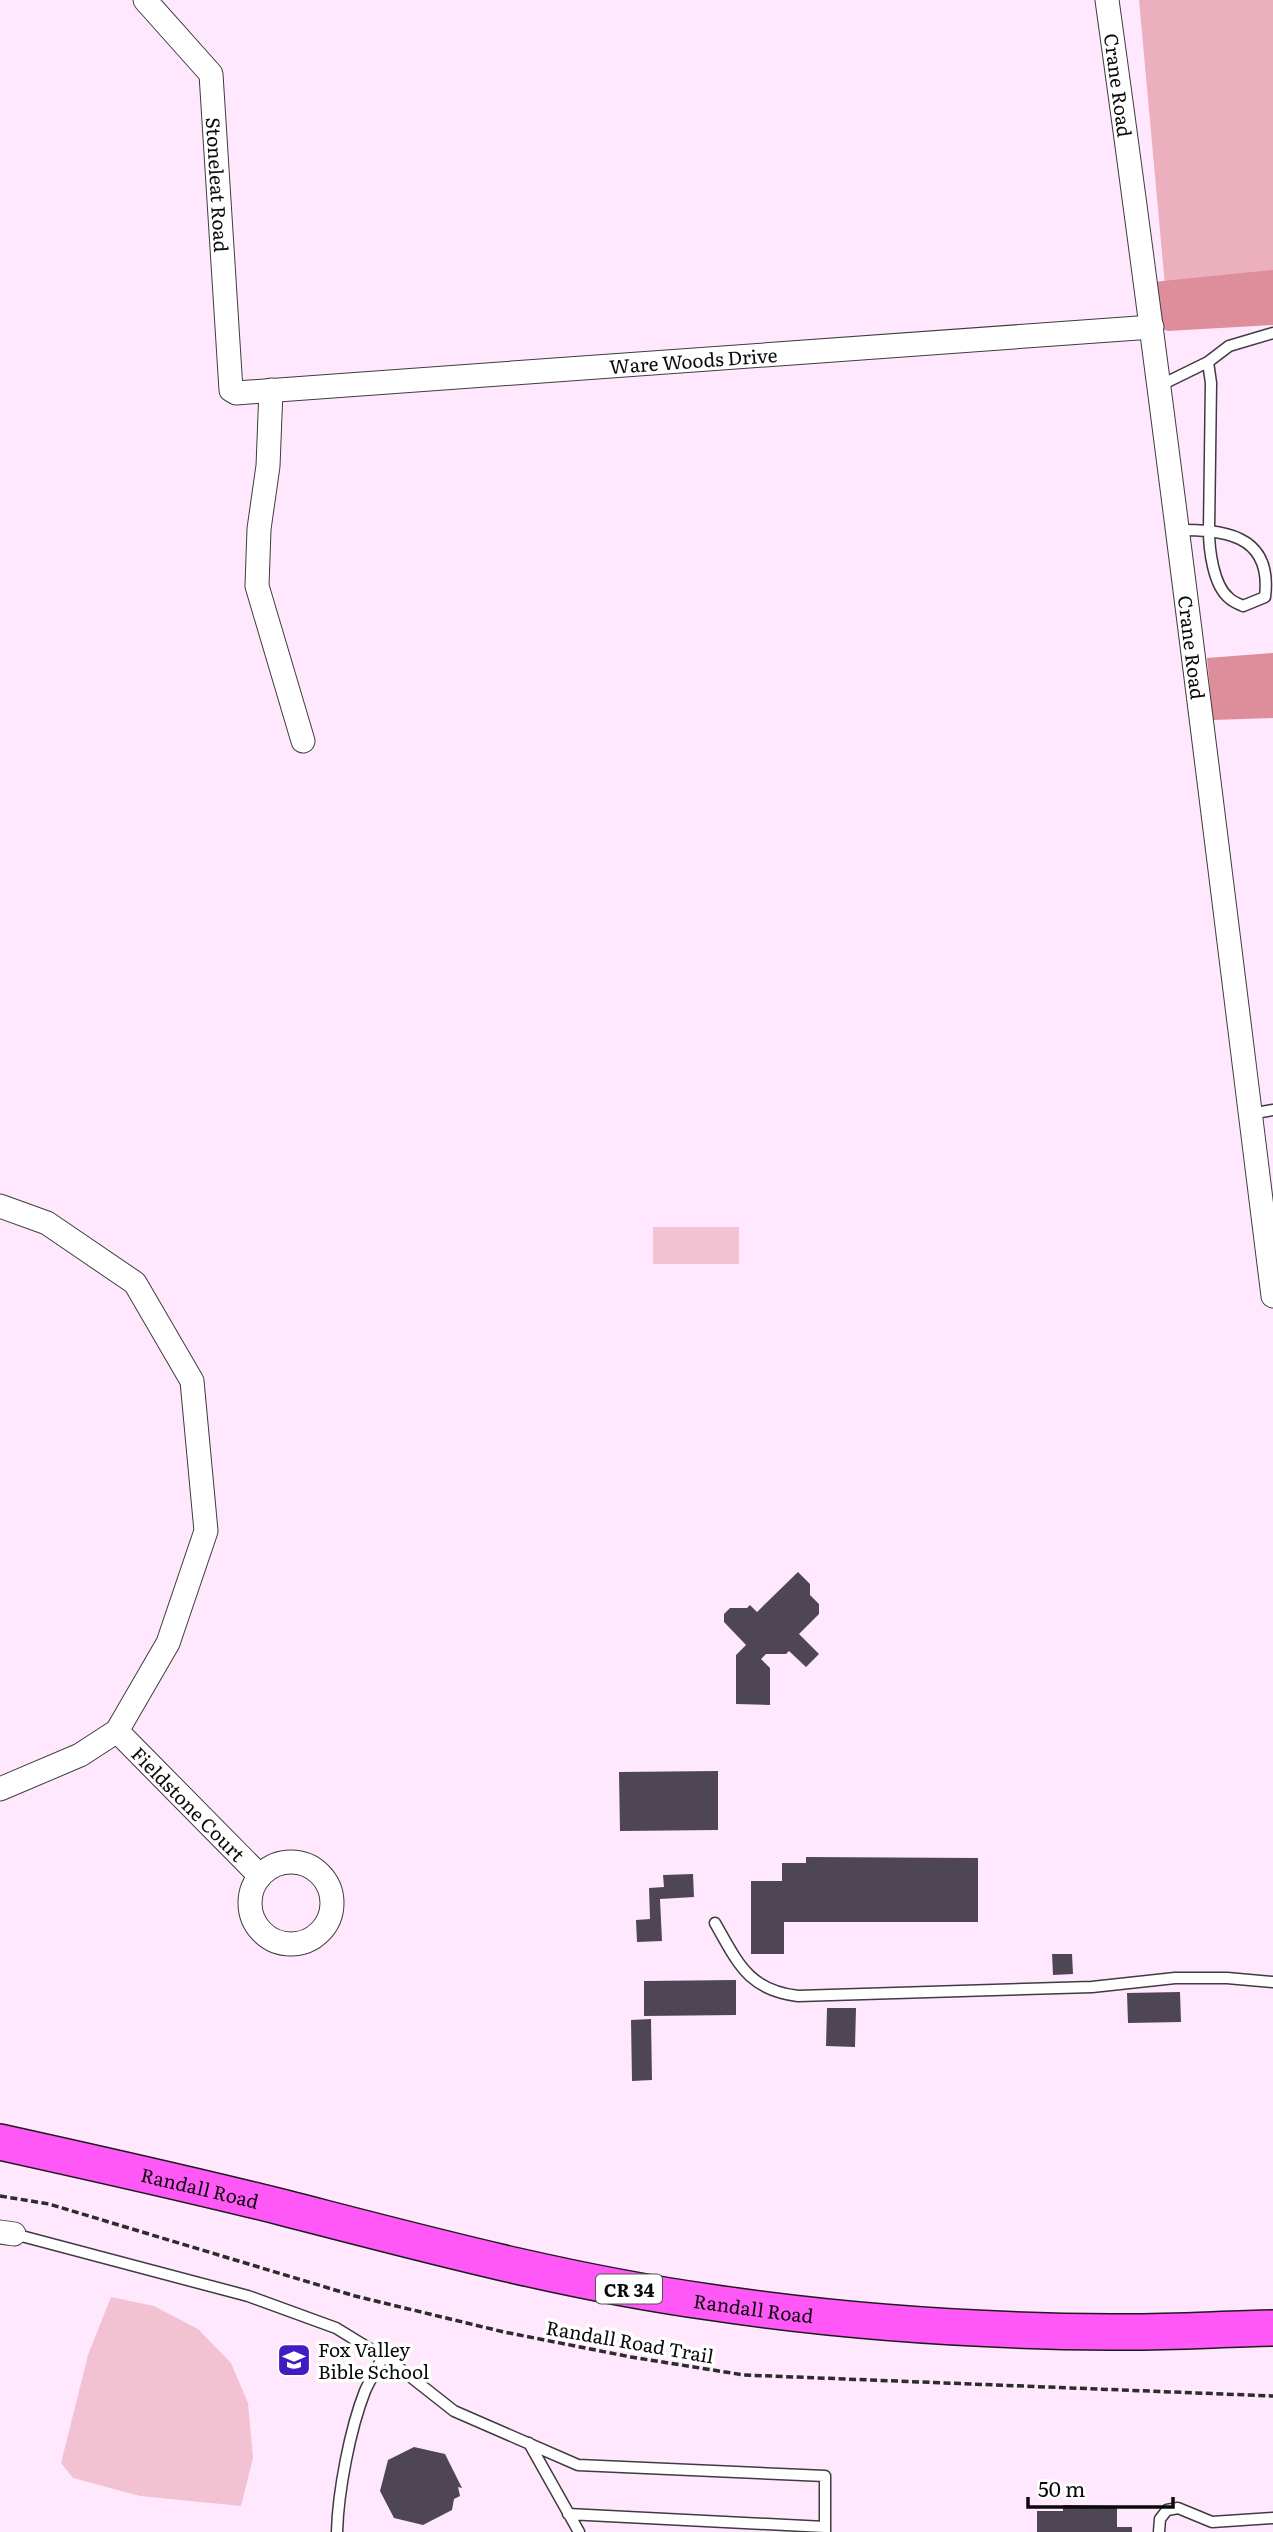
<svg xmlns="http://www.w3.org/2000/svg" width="1273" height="2532" viewBox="0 0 1273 2532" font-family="Literata,serif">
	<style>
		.green { fill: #ebafbd }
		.forest { fill: #dd8e9a }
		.pitch { fill: #f2c2d3 }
		.building { fill: #4f4653 }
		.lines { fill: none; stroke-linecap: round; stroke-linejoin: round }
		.service-casing { stroke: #3d3d3d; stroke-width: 13 }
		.minor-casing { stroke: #3d3d3d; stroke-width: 25 }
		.primary-casing { stroke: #1b1b1b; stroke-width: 38 }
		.path { stroke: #2c2c2c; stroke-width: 3.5; stroke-dasharray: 7 3.5; stroke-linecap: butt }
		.service { stroke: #fff; stroke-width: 10 }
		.minor { stroke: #fff; stroke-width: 23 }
		.primary { stroke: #ff58f7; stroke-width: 35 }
		.labels { text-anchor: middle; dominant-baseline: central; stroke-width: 7; stroke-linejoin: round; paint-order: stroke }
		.shield { fill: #fff; stroke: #545454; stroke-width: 2 }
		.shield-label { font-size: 18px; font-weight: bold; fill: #0a0a0a }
		.street-label { font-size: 19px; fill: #0a0a0a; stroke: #fff }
		.poi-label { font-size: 19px; fill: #0a0a0a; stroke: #fff; text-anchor: start }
	</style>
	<rect width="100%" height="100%" fill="#ffe8fd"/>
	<!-- green -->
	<path class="green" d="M1139 0H1273V276L1165 286Z"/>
	<!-- forest -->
	<path class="forest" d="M1273 270V325L1168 331 1159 328 1153 282Z
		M1273 653V718L1213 720 1207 658Z"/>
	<!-- pitch -->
	<path class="pitch" d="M653 1227H739V1264H653Z
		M111 2297 154 2306 198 2329 231 2363 248 2403 253 2458 241 2506 140 2496 73 2478 61 2463 88 2355Z"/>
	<!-- building -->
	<path class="building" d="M798 1572 810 1584V1595L819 1604V1614L799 1634 819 1654 806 1667 789 1651 786 1654H766L761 1659 770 1668V1705L736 1704V1655L746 1645 724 1622V1614L730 1608H747L750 1605 757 1612Z
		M718 1771V1830L620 1831 619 1772Z
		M806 1857 978 1858V1922H784V1954H751V1881H782V1863H806Z
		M693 1874 694 1897 660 1899 662 1941 637 1942 636 1920 650 1919 649 1888 664 1887 663 1875Z
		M1052 1954H1072L1073 1974 1053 1975Z
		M736 1980V2015L644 2016V1981Z
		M1180 1992 1181 2022 1128 2023 1127 1993Z
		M827 2008H856L855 2047 826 2046Z
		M651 2019 652 2080 632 2081 631 2020Z
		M414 2447 445 2454 462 2488 458 2487 460 2496 454 2499 452 2510 423 2525 394 2518 380 2491 388 2460Z
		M1063 2505 1117 2506V2527H1132V2532H1037V2511H1063Z"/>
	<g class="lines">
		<!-- service casing -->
		<g class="service-casing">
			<path id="service" d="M1208 362 1229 346 1273 333
				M1159 386 1208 362 1211 383 1209 530C1209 549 1213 585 1229 598 1233 602 1239 604 1243 606L1265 597C1273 532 1220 530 1177 530
				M1250 1114 1273 1110
				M715 1923C738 1963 748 1990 798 1996L1092 1987 1175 1978H1227L1273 1982
				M14 2234 248 2296 336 2328 393 2363 454 2411 578 2465 825 2476V2532
				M529 2443 579 2532
				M568 2514 825 2527
				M337 2532C338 2492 350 2429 365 2391 370 2380 377 2368 383 2357
				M1159 2532 1160 2519 1167 2510 1178 2508 1212 2522 1273 2518"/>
		</g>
		<!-- minor casing -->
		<g class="minor-casing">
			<g id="minor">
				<path id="s1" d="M145 0 211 74 231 390 236 393 1152 327"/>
				<path id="s2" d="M1107 0C1167 431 1219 864 1273 1296"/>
				<path d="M271 390 268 466 259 529 257 586 303 741"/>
				<path d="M0 1206 47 1223 135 1283 192 1381 206 1531 168 1643 117 1731 80 1755 0 1789"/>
				<path id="s3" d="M117 1731 260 1876"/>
				<circle cx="291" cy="1903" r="41"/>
				<path d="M0 2232 14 2234"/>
			</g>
		</g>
		<!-- primary casing -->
		<g class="primary-casing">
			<g id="primary">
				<path id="s4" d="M0 2142C95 2163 190 2184 285 2208 425 2244 565 2282 709 2302 842 2322 977 2331 1111 2332 1165 2333 1219 2329 1273 2328"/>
			</g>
		</g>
		<!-- path -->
		<path class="path" d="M0 2196 49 2204 355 2296 504 2332 631 2357 744 2375 1273 2396"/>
		<!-- service -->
		<use href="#service" class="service"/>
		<!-- minor -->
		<use href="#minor" class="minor"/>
		<!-- primary -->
		<use href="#primary" class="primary"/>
	</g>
	<!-- icons -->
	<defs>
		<g id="school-square" transform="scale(1.75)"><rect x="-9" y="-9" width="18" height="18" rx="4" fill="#431bc2" stroke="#fff"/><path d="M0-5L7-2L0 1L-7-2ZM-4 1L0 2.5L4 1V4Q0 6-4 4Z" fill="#fff"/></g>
	</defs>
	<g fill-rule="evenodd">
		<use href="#school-square" x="294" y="2360"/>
	</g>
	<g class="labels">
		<!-- shield labels -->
		<rect class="shield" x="596" y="2274.5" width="66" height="29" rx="5"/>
		<g class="shield-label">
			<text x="629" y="2289">CR 34</text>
		</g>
		<!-- street labels -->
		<g class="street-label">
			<text stroke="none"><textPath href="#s2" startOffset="86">Crane Road</textPath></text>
			<text stroke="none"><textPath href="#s1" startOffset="210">Stoneleat Road</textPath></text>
			<text stroke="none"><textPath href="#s1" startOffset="880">Ware Woods Drive</textPath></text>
			<text stroke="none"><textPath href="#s2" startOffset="653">Crane Road</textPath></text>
			<text stroke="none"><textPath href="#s3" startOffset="102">Fieldstone Court</textPath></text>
			<text stroke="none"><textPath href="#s4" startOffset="205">Randall Road</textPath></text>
			<text stroke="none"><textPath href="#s4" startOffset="772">Randall Road</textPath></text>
			<text transform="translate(630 2341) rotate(10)">Randall Road Trail</text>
		</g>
		<!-- poi labels -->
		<g class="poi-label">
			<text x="318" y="2349">Fox Valley<tspan x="318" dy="22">Bible School</tspan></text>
		</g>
	</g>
	<!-- scale -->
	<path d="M1028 2497v10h145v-10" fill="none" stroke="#0a0a0a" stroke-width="3.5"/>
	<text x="1038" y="2497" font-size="21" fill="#0a0a0a" stroke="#ffffff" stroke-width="5" paint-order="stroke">50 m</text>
</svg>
